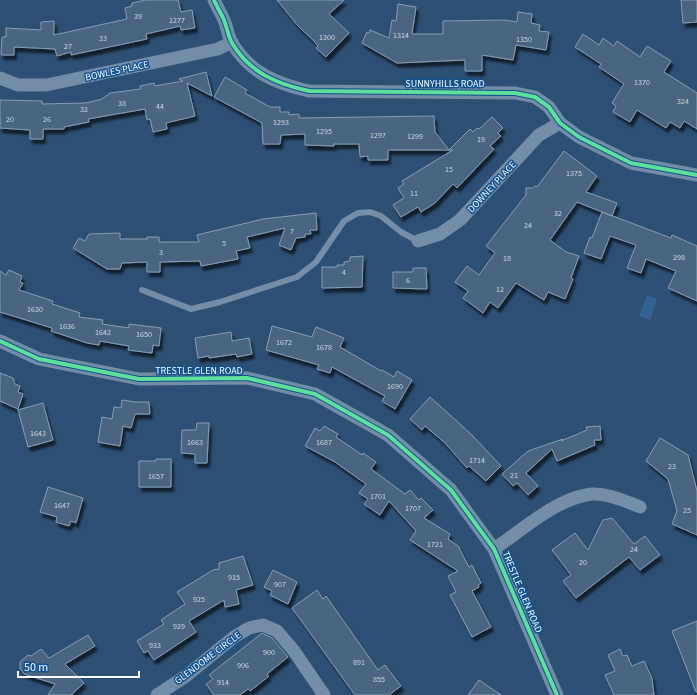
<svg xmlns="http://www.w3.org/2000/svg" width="697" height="695" viewBox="0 0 697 695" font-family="'Source Sans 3',sans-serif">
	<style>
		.water { fill: #346391 }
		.building { fill: #486582; stroke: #899fb5; filter: url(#shadow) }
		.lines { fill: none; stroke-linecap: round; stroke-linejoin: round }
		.lane { stroke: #748ea7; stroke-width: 6 }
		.street { stroke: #748ea7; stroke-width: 13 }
		.cycleway-casing { stroke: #0f5191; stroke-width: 6 }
		.cycleway { stroke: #60e19b; stroke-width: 4 }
		.labels { text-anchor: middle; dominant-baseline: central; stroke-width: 3; stroke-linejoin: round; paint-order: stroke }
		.number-label { font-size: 8px; fill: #d1d8e0 }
		.street-label { font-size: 10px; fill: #fff; stroke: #0f5191 }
	</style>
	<defs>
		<filter id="shadow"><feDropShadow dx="2.5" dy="4.5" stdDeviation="1" flood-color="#0009"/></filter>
	</defs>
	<rect width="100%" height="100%" fill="#2c5074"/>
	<!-- water -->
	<path class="water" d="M647 295 657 299 650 320 639 316Z"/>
	<!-- building -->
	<path class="building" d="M146 0H178L181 12 192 10 195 28 181 30 180 26 146 34 147 39 71 55V52L57 56 55 49 14 47V55H1L2 37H6V28L41 30V22L54 21V35L127 19 125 8 132 6V3Z
		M277 0H344L329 14 349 33 326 57 316 48 318 46 314 41 298 26Z
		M681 0H697V22L683 23Z
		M398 4 416 7 412 34H443V21L504 20 517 22 518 12 532 14 531 23 540 25 539 31 549 32 546 50 516 45 513 60 482 55V71H465V60L397 63 362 43 367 32 369 33 370 30 389 38 392 20 396 21Z
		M583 34 599 45 603 38 614 46 617 41 640 57 647 46 671 61 664 72 697 93V129L684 121 680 128 670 122 666 128 637 110 630 122 613 112 616 106 612 103 624 84 599 67 601 64 575 47Z
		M206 72 212 96 187 83 195 116 166 123 167 129 153 132 150 119 147 120 145 109 88 119 89 122 64 127V129H43V139H30V130L0 128V100L42 101V104L86 103 102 99 110 93 141 89 140 86 154 83 155 86 183 81 179 79Z
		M225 77 247 90 245 93 270 107H280V112H289V115L299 114V118L434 116 435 132 449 150H388V160H368V156L360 157 359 144H334V146L305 145V134L281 135 280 144H263L262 123 214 97Z
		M492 117 503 128 498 133 501 136 490 146 494 149 457 188 453 184 435 203 421 212 418 207 401 217 393 205 404 198 398 188 404 184 402 181 453 150H449L470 129 473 132 477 128 479 129Z
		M564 151 597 176 586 192 617 203 612 216 577 202 550 240 566 252 579 256 571 278 573 279 565 299 548 292 544 300 516 283 498 308 490 302 483 313 463 298 468 291 455 282 467 266 479 275 495 253 486 246 526 195V188H533L535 186 537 187Z
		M602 212 671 238 672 235 697 246V301L668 288 676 271 646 259 641 273 627 268 636 245 610 236 601 259 584 253 590 237 592 238Z
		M316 213 317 230H310L311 234H305V237L296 238 291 250 279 245 285 228 247 237 250 248 236 251 238 259 201 266 200 261 160 262V272H147V262L122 263 120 269H107L73 248 79 238 85 241 89 234 120 233V239H147V237H159V242H199L197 235 263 219Z
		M363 256 362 287 322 288V267H337V265H344V262L350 261V257Z
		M413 268H426L427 289 393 288V272H413Z
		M9 270 22 276 20 282 23 283 19 290 53 301 52 304 80 313 79 317 103 320 102 324 129 328V324L161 328 159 346 153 345 152 353 128 350 129 346 100 341 99 345 87 343 51 331 52 328 0 312V271L6 275Z
		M272 326 312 337 316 327 344 338 340 347 381 371 382 370 394 377 397 371 412 380 395 409 382 401 385 396 332 367 330 373 317 369 319 365 266 350Z
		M231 332 232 341 249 338 252 354 237 357 236 354 209 358V356L198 358 195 338Z
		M0 373 13 378 15 384 20 386 18 392 23 394 18 409 0 401Z
		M430 397 471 434 501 466 486 481 469 466 467 468 445 443 425 426 422 430 410 419Z
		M122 400 136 402H149L150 414H135L131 428 123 426 120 446 98 442 102 417 112 419 114 407 121 408Z
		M43 403 53 440 28 447 18 410Z
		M197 423H209L207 463H195V454L181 453 182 430H196Z
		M324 426 338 434 336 437 362 455 363 453 376 462 371 469 405 494 410 490 419 500 421 498 433 510 424 518 450 534 448 539 458 546 469 567 472 565 481 583 478 585 479 587 472 591 491 627 472 637 450 595 456 592 448 576 458 571 410 540 416 531 389 501 380 515 364 504 368 499 359 493 366 484 335 462 305 446 315 428 320 431Z
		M600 426 601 440H594L595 445 557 461 552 449 526 473 538 486 528 495 517 483 513 486 502 474 528 451 563 439 561 441 587 430 586 427Z
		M660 438 688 455 697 491V535L672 524 677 511 668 479 646 461Z
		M156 459H171V487H139V461H156Z
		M48 487 83 498 76 523 71 521 69 526 56 522 57 517 40 512Z
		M612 518 634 544 645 536 660 555 640 570 629 557 576 598 563 581 571 575 552 550 575 533 588 550 603 520Z
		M243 556 253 585 236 590 239 604 225 607 224 600 189 621 196 632 154 660 148 651 144 653 137 641 164 624 161 620 185 604 177 592 213 570 219 569V563Z
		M273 570 297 582 288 604 270 595 272 591 264 587Z
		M317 590 323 599 326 596 378 670 385 665 401 686 389 695H355L292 608Z
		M697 621V692H696L672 631Z
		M262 633 272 638 288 657 267 674 269 676 250 691 248 689 240 695H214L206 684 213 679 209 675Z
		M88 635 95 646 65 664 84 683 71 695H48L55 684 24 674 20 668V662L28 655 31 656 41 649 49 658Z
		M620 649 623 656 627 655 632 666 644 661 652 678 654 695H614L605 675 615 671 608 655Z
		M479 680 501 695H468Z"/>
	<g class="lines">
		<!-- lane -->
		<path class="lane" d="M142 290 191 309 220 302 297 277 316 262 344 221 358 213 370 212 381 216 401 232 418 241"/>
		<!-- street -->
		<path class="street" d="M214 0C217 7 221 13 224 20 227 27 228 36 232 43 250 73 277 84 309 91L515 93 535 97 549 107 560 123 579 137 631 163 697 175
			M0 78 18 85H46L218 49 232 42
			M418 241 440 234 460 220 539 135 560 123
			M0 341 39 359 139 379 247 378 315 394 388 435 451 490 494 549 557 695
			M494 549C522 530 554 501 586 495 603 491 625 501 640 507
			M157 695 186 676 234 637 249 628 263 625 277 631 294 651 324 695"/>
		<!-- cycleway casing -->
		<g class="cycleway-casing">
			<path id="cycleway" d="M214 0C217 7 221 13 224 20 227 27 228 36 232 43 250 73 277 84 309 91L515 93 535 97 549 107 560 123 579 137 631 163 697 175
				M0 341 39 359 139 379 247 378 315 394 388 435 451 490 494 549 557 695"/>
		</g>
		<!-- cycleway -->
		<use href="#cycleway" class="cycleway"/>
	</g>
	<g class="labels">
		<!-- number labels -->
		<g class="number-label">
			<text x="138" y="16">39</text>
			<text x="177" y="20">1277</text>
			<text x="401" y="35">1314</text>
			<text x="327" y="37">1300</text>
			<text x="103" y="38">33</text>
			<text x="524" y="39">1350</text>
			<text x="68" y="46">27</text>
			<text x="642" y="82">1370</text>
			<text x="683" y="101">324</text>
			<text x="122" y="103">38</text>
			<text x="160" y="106">44</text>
			<text x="84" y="109">32</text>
			<text x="10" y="119">20</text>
			<text x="47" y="119">26</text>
			<text x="281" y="122">1293</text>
			<text x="324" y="131">1295</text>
			<text x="378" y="135">1297</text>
			<text x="415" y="136">1299</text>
			<text x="481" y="139">19</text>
			<text x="449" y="169">15</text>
			<text x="574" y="173">1375</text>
			<text x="414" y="193">11</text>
			<text x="558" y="213">32</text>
			<text x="528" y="225">24</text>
			<text x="292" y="231">7</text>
			<text x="224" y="243">5</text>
			<text x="161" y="252">3</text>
			<text x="679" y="257">298</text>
			<text x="507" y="258">18</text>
			<text x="344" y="272">4</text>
			<text x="408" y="280">6</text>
			<text x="500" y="289">12</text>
			<text x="35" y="309">1630</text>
			<text x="67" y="326">1636</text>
			<text x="103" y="332">1642</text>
			<text x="144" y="334">1650</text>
			<text x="284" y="342">1672</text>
			<text x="324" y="347">1678</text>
			<text x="395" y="386">1690</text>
			<text x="38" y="433">1643</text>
			<text x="195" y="442">1663</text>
			<text x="324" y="442">1687</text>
			<text x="477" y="460">1714</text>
			<text x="672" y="466">23</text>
			<text x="514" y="475">21</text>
			<text x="156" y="476">1657</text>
			<text x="378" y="496">1701</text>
			<text x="62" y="505">1647</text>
			<text x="413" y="508">1707</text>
			<text x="687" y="510">25</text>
			<text x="435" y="544">1721</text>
			<text x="634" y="549">24</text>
			<text x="583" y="562">20</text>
			<text x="234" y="577">915</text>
			<text x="280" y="584">907</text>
			<text x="199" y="599">925</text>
			<text x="179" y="626">929</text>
			<text x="155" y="645">933</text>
			<text x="269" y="652">900</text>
			<text x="359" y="662">891</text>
			<text x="243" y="665">906</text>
			<text x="379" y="679">855</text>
			<text x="223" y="682">914</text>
		</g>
		<!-- street labels -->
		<g class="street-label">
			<text transform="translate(117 71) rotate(-12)">BOWLES PLACE</text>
			<text x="445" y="84">SUNNYHILLS ROAD</text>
			<text transform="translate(492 187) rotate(-47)">DOWNEY PLACE</text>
			<text x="199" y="371">TRESTLE GLEN ROAD</text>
			<text transform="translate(522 592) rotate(67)">TRESTLE GLEN ROAD</text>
			<text transform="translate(208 658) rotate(-37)">GLENDOME CIRCLE</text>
		</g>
	</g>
	<!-- scale -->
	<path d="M18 671v6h121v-6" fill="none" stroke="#ffffff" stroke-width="2"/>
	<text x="24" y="671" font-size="12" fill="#ffffff" stroke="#0f5191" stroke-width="3" paint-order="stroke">50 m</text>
</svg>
